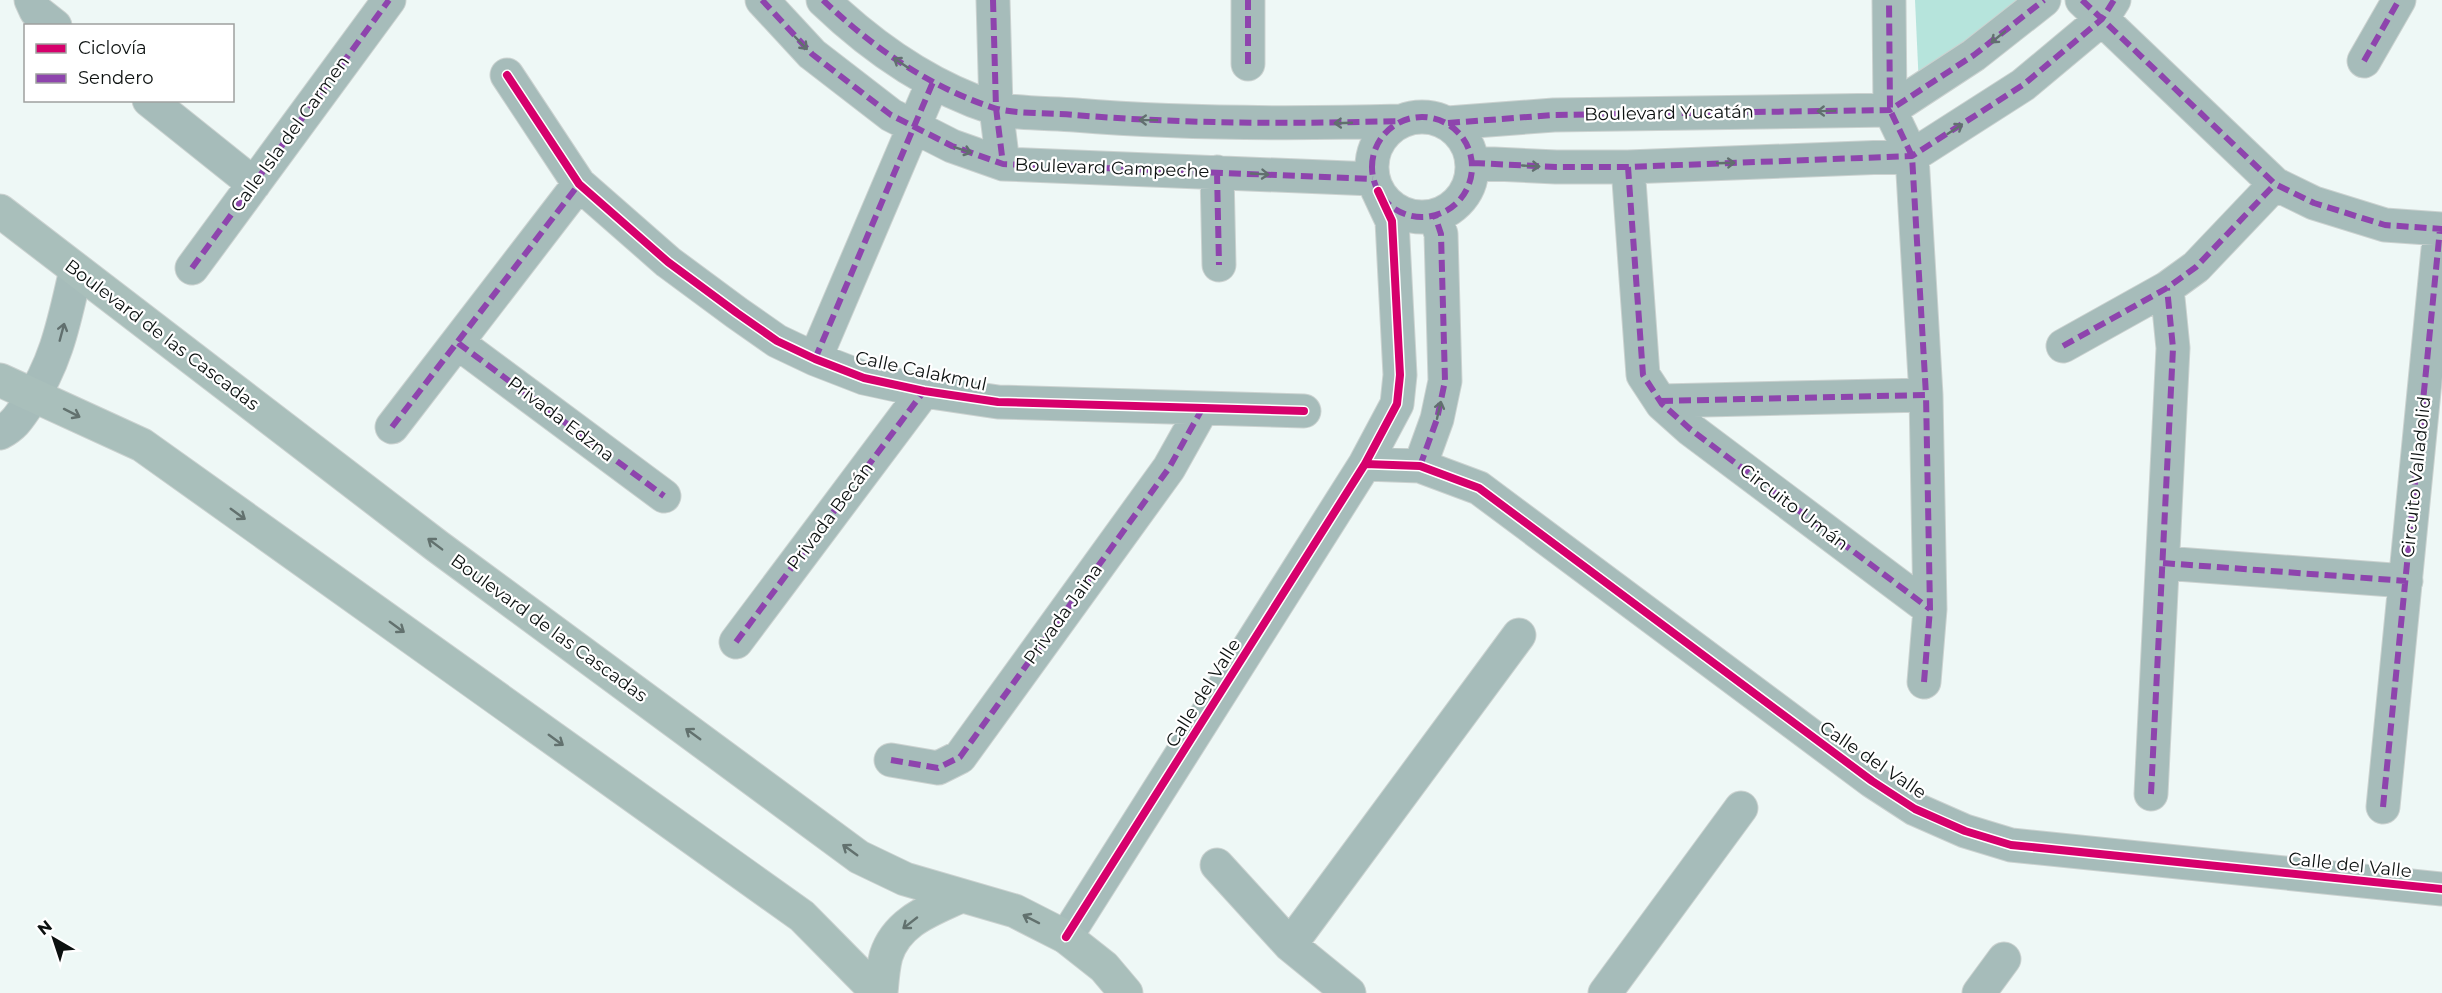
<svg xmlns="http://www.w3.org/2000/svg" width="2442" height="993" viewBox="0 0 2442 993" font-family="Montserrat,sans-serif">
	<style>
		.green { fill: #b6e4dc }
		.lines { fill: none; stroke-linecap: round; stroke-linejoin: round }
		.minor-casing { stroke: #cbd2d0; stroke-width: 35 }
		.major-casing { stroke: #cbd2d0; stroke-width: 35 }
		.minor { stroke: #a6bcba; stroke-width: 33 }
		.major { stroke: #a9bfbb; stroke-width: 33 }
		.quiet { stroke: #8e44ad; stroke-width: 6; stroke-dasharray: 12 6; stroke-linecap: butt }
		.cycleway-casing { stroke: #fff; stroke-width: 11 }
		.cycleway { stroke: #d6006c; stroke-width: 8 }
		.oneway { stroke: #616f6e }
		.oneway2 { stroke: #62716e }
		.labels { text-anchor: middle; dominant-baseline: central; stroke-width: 4.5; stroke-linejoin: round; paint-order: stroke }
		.street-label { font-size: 18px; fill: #0c1110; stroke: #fff }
	</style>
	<rect width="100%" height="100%" fill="#eef8f6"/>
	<!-- green -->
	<path class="green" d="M1915 0H2052L1919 87Z"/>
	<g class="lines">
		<!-- minor casing -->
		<g class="minor-casing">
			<path id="minor" d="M31 0 36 11 55 26
				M762 0 812 54 891 115 952 146 1003 164 1373 179
				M823 0C872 47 929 87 994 108 1013 114 1054 113 1075 115 1184 124 1293 124 1401 121
				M993 0 996 108 1003 164
				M2082 0 2275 184 2314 203 2385 225 2442 229
				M2364 61 2399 0
				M1248 64V0
				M507 75 579 184 668 262 737 313 777 341 815 359 864 378 924 391 998 402 1304 411
				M149 100 254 184
				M1372 167a50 50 0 1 1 100 0a50 50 0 1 1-100 0Z
				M1448 123 1554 115 1890 110 1974 55 2044 0
				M1473 163 1556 167H1628L1912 156 2023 85 2102 19 2114 0
				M1628 167 1643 375 1662 404 1690 429 1930 609
				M1217 172 1219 265
				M192 268 389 0
				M458 343 664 496
				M2063 346 2167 288 2196 267 2275 184
				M815 359 933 82
				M1661 401 1926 395 1912 156 1890 110 1889 0
				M392 427 579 184
				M0 433C15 425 19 417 28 404 57 363 65 317 76 270
				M1365 464 1420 466 1479 488 1872 781 1915 809 1965 831 2011 845 2442 889
				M1420 466 1437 419 1445 381 1441 234 1435 216
				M2163 563 2406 581
				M736 642 924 391
				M1924 682 1930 609 1926 395
				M891 760 938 768 960 757 1169 468 1202 409
				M2151 794 2173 348 2167 288
				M2383 807 2440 229
				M1217 865 1290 945 1349 993
				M1066 937 1365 464 1397 404 1400 375 1392 221 1378 191
				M1290 945 1519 635
				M1605 993 1741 808
				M1979 993 2004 959"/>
		</g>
		<!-- major casing -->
		<g class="major-casing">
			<path id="major" d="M0 211 437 546 859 857 905 879 1015 911 1066 937 1104 967 1126 993
				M0 380 142 445 802 916 878 993
				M881 993C882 981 883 967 886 956 897 921 931 910 961 896"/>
		</g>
		<!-- minor -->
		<use href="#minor" class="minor"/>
		<!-- major -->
		<use href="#major" class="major"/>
		<!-- quiet -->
		<path class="quiet" d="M762 0 812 54 891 115 952 146 1003 164 1373 179
			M823 0C872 47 929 87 994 108 1013 114 1054 113 1075 115 1184 124 1293 124 1401 121
			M993 0 996 108 1003 164
			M2082 0 2275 184 2314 203 2385 225 2442 229
			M2364 61 2399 0
			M1248 64V0
			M1372 167a50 50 0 1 1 100 0a50 50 0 1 1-100 0Z
			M1448 123 1554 115 1890 110 1974 55 2044 0
			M1473 163 1556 167H1628L1912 156 2023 85 2102 19 2114 0
			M1628 167 1643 375 1662 404 1690 429 1930 609
			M1217 172 1219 265
			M192 268 389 0
			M458 343 664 496
			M2063 346 2167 288 2196 267 2275 184
			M815 359 933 82
			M1661 401 1926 395 1912 156 1890 110 1889 0
			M392 427 579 184
			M1420 466 1437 419 1445 381 1441 234 1435 216
			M2163 563 2406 581
			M736 642 924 391
			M1924 682 1930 609 1926 395
			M891 760 938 768 960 757 1169 468 1202 409
			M2151 794 2173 348 2167 288
			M2383 807 2440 229"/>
		<!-- cycleway casing -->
		<g class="cycleway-casing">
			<path id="cycleway" d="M507 75 579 184 668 262 737 313 777 341 815 359 864 378 924 391 998 402 1304 411
				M1365 464 1420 466 1479 488 1872 781 1915 809 1965 831 2011 845 2442 889
				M1066 937 1365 464 1397 404 1400 375 1392 221 1378 191"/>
		</g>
		<!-- cycleway -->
		<use href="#cycleway" class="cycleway"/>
	</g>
	<!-- one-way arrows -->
	<defs><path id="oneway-shaft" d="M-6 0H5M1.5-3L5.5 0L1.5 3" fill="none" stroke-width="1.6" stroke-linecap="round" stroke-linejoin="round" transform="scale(1.5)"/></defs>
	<g class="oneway">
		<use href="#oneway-shaft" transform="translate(1998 37) rotate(141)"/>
		<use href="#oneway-shaft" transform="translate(801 43) rotate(46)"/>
		<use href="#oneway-shaft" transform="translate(901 63) rotate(-146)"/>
		<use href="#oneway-shaft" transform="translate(1826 111) rotate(179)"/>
		<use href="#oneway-shaft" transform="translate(1148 120) rotate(-179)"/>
		<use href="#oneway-shaft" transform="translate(1343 123) rotate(178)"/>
		<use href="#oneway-shaft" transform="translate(1955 129) rotate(-33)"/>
		<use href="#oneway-shaft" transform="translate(963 150) rotate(19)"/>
		<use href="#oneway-shaft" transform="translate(1726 163) rotate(-2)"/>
		<use href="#oneway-shaft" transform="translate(1531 166) rotate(3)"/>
		<use href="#oneway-shaft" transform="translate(1260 174) rotate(3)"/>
		<use href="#oneway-shaft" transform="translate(62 332) rotate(-75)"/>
		<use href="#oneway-shaft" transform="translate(1439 410) rotate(-77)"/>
	</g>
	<g class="oneway2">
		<use href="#oneway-shaft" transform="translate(72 413) rotate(27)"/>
		<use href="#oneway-shaft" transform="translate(238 514) rotate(36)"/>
		<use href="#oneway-shaft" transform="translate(435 544) rotate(-143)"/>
		<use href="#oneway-shaft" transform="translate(397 627) rotate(36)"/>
		<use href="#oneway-shaft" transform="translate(693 734) rotate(-144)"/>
		<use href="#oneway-shaft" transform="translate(556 740) rotate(36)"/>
		<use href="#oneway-shaft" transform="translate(850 850) rotate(-144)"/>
		<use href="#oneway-shaft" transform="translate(1031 919) rotate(-153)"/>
		<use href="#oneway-shaft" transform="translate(910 923) rotate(142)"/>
	</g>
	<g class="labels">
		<!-- street labels -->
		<g class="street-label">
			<text transform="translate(1669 113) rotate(-1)">Boulevard Yucatán</text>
			<text transform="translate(290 134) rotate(-54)">Calle Isla del Carmen</text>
			<text transform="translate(1112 168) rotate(2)">Boulevard Campeche</text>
			<text transform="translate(162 335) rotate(37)">Boulevard de las Cascadas</text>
			<text transform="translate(921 371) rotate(12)">Calle Calakmul</text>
			<text transform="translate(561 419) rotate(37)">Privada Edzna</text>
			<text transform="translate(2416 477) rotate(-84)">Circuito Valladolid</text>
			<text transform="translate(1794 507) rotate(37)">Circuito Umán</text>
			<text transform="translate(830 516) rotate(-53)">Privada Becán</text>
			<text transform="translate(1063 614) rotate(-54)">Privada Jaina</text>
			<text transform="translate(549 628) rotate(36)">Boulevard de las Cascadas</text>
			<text transform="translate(1203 693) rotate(-58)">Calle del Valle</text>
			<text transform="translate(1873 760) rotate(34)">Calle del Valle</text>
			<text transform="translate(2350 865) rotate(6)">Calle del Valle</text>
		</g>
	</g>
	<!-- legend -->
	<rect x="24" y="24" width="210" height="78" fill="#ffffff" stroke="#9ea09f" stroke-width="1.5"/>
	<rect x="36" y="44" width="30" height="9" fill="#d6006c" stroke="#9ea09f" stroke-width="1.5"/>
	<text x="78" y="54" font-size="18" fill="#0c1110">Ciclovía</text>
	<rect x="36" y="74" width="30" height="9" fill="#8e44ad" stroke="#9ea09f" stroke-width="1.5"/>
	<text x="78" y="84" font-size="18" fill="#0c1110">Sendero</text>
	<!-- north arrow -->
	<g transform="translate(54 939) rotate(321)" stroke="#ffffff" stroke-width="4.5" paint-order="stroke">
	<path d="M0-4.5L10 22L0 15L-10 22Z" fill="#0c1110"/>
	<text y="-9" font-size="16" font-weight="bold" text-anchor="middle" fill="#0c1110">N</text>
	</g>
</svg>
